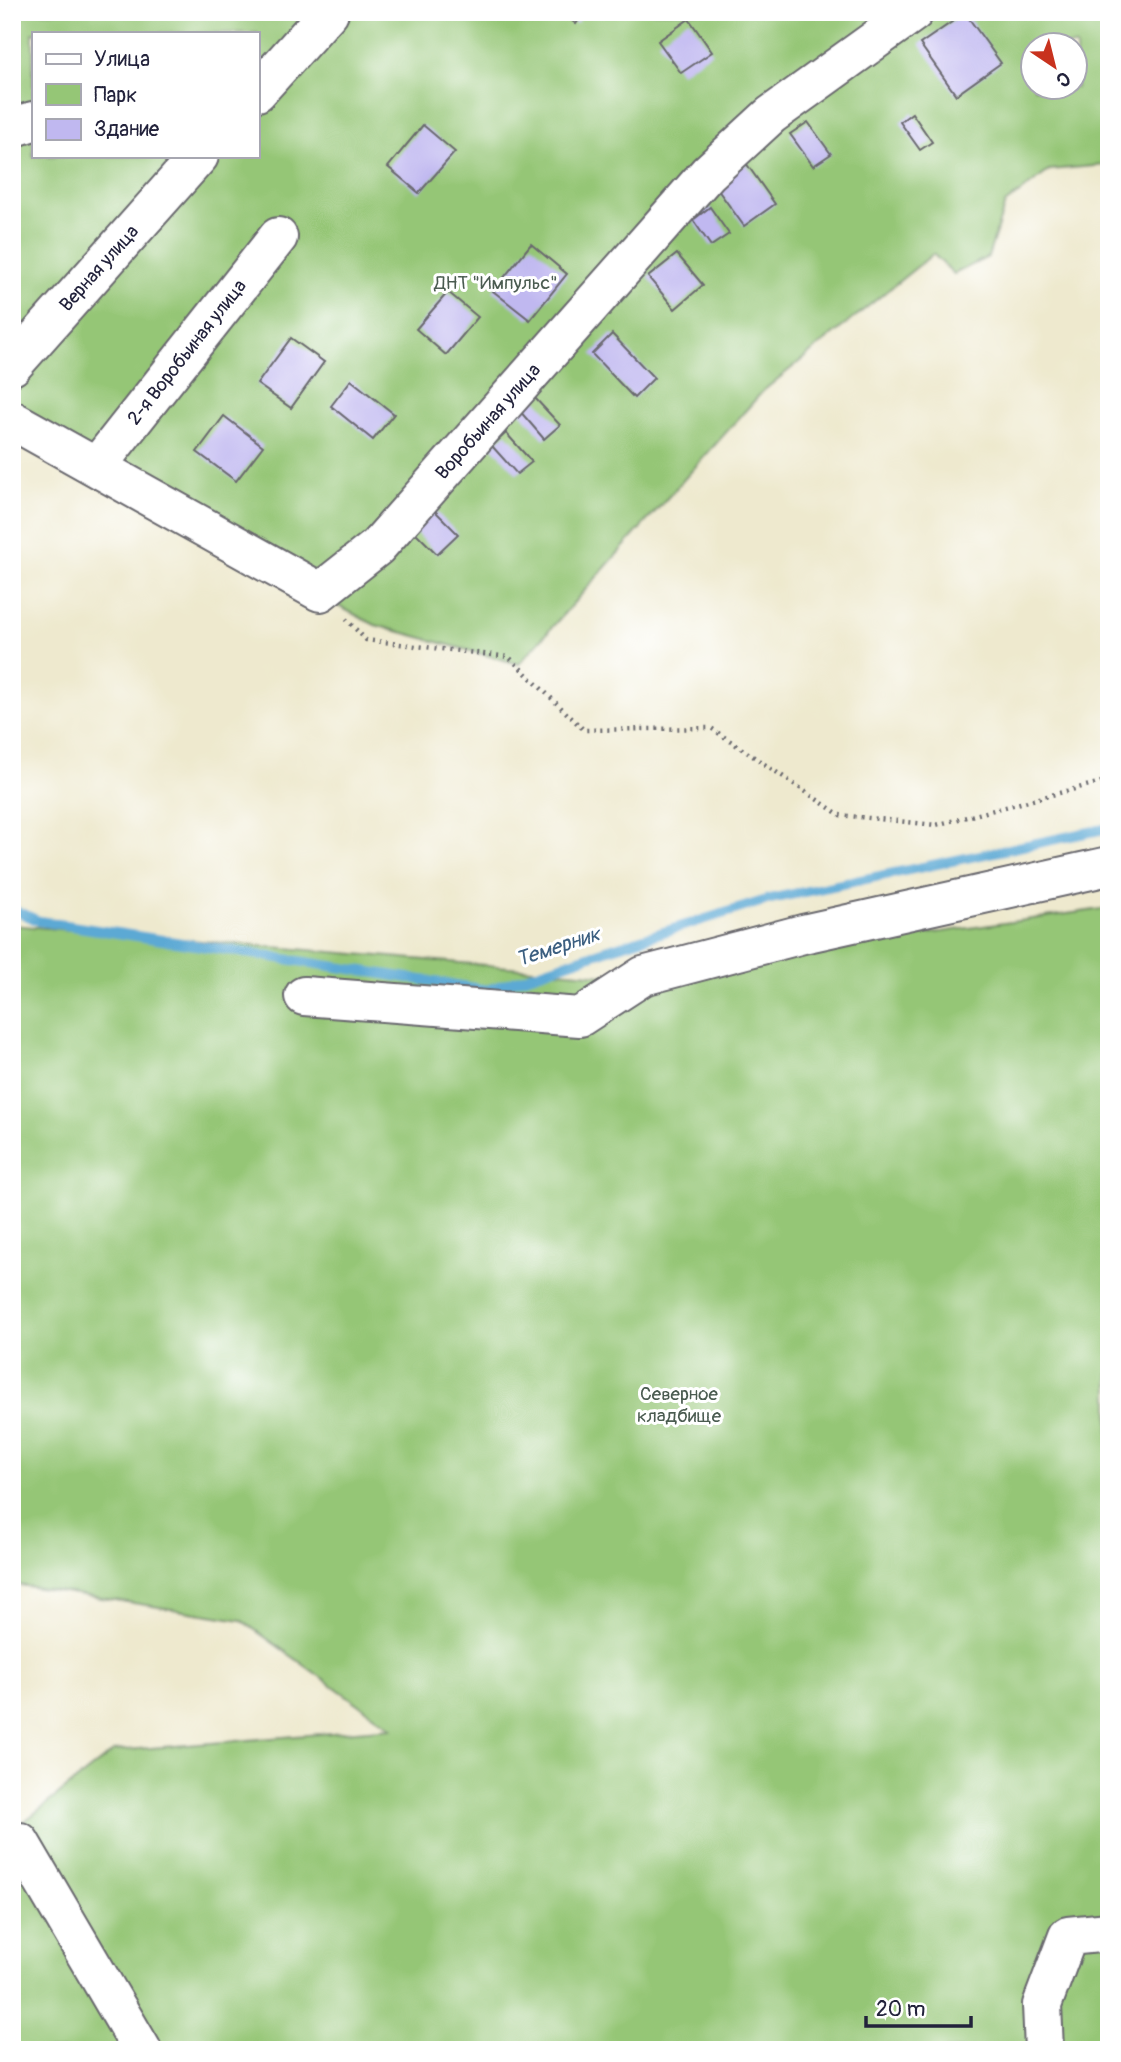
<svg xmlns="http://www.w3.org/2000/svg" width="1121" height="2062" viewBox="0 0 1121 2062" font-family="Pangolin,sans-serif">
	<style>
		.green { fill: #95c676; stroke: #5c7458; stroke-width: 2; fill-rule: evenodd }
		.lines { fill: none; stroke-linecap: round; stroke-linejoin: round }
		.stream { stroke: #5ba9d4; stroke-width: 10 }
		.building { fill: #c0b8f0 }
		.minor-casing { stroke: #69686e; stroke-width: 42 }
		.path { stroke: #69686e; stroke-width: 4.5; stroke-dasharray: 2 5; stroke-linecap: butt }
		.minor { stroke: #fff; stroke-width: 38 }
		.labels { text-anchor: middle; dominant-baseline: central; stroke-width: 6; stroke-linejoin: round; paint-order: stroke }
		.street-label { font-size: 19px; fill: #22223b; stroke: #fff }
		.park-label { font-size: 19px; fill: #4a5b50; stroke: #fff }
		.water-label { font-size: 21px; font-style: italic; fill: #3c5f80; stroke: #fff }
	</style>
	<rect width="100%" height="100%" fill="#fff"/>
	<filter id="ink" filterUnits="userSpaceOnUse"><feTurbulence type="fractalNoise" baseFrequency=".0143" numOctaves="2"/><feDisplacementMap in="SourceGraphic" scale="14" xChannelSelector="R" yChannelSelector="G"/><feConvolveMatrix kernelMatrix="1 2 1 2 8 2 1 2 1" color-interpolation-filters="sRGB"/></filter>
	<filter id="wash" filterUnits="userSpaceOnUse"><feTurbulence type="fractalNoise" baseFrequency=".00686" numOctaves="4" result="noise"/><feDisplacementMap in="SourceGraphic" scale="28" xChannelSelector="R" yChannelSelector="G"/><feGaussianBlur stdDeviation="1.57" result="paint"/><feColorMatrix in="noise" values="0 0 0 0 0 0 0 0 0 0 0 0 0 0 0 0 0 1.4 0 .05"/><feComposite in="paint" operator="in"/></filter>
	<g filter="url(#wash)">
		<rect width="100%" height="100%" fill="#eee9ce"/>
		<!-- green -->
		<path class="green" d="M12 12H1109V162L1105 165 1050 170 1005 204 988 257 954 274 933 254 763 391 519 664 375 625 12 438ZM33 33H257V156H33ZM1034 46H1076V88H1034Z
			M1109 908V2050H12V1831L114 1751 392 1728 241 1620 12 1584V925L627 977Z"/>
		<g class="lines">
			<!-- stream -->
			<path class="stream" d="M12 909 39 921 487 990 612 948 770 899 1109 828"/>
		</g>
		<g id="blocks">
			<!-- building -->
			<path class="building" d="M561 12H584L576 24Z
				M965 13 1001 63 956 95 920 44Z
				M689 19 712 52 681 73 658 41Z
				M912 113 932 142 920 150 900 122Z
				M808 122 831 154 813 166 790 134Z
				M423 125 455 152 419 193 388 167Z
				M746 163 775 204 744 226 715 186Z
				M710 207 729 234 711 246 693 220Z
				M531 244 567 274 530 320 493 291Z
				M677 254 703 285 675 309 648 277Z
				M448 292 478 317 446 355 416 329Z
				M612 334 654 378 634 398 592 354Z
				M291 338 324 362 291 408 257 384Z
				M351 380 394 414 373 440 331 406Z
				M534 397 560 425 544 439 519 410Z
				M224 416 263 446 236 481 197 452Z
				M506 433 532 462 517 474 492 446Z
				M433 509 458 534 437 554 412 529Z"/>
		</g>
	</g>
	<g filter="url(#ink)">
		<use href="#blocks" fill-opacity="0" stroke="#69686e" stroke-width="2"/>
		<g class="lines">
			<!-- minor casing -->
			<g class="minor-casing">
				<g id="minor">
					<path d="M257 92 329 12"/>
					<path d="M12 128 33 121"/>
					<path id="s1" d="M12 366 199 156"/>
					<path id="s2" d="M12 420 320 592 377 547 708 173 771 115 914 12"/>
					<path id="s3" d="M97 466 278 237"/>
					<path d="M304 996 580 1017 643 976 803 934 1109 866"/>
					<path d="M20 1842 142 2050"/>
					<path d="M1044 2050 1042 2005 1068 1936 1109 1932"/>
				</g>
			</g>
			<!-- path -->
			<path class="path" d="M346 619 366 640 509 657 584 730 711 728 840 815 936 825 1109 780"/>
			<!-- minor -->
			<use href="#minor" class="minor"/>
		</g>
	</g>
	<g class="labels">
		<!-- street labels -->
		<g class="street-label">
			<text stroke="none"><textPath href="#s1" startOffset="131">Верная улица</textPath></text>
			<text stroke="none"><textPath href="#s3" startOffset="145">2-я Воробьиная улица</textPath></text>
			<text stroke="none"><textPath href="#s2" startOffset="593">Воробьиная улица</textPath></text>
		</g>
		<!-- park labels -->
		<g class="park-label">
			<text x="496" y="283">ДНТ "Импульс"</text>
			<text x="679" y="1394">Северное<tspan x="679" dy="22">кладбище</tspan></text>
		</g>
		<!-- water labels -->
		<g class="water-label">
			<text transform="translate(558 947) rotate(-18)">Темерник</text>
		</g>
	</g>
	<!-- margin -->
	<rect width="1121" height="2062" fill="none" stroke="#fff" stroke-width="42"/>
	<!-- legend -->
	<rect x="32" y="32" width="228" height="126" fill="#ffffff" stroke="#a7a7b1" stroke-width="2"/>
	<rect x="46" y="54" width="35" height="10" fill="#ffffff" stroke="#a7a7b1" stroke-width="2"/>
	<text x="94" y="66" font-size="21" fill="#22223b">Улица</text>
	<rect x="46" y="84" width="35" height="21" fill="#95c676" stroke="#a7a7b1" stroke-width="2"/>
	<text x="94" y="102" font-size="21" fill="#22223b">Парк</text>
	<rect x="46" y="119" width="35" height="21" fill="#c0b8f0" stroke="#a7a7b1" stroke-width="2"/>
	<text x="94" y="136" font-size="21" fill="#22223b">Здание</text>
	<!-- north arrow -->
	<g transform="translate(1054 66) rotate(145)"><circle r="33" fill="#ffffff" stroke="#a7a7b1" stroke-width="2"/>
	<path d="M0-5L12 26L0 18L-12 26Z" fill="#c8321e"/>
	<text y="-10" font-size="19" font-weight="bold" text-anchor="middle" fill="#22223b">С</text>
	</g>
	<!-- scale -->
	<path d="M866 2016v10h105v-10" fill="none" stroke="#22223b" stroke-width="3.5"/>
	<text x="876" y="2016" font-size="21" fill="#22223b" stroke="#ffffff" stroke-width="5" paint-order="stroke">20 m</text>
</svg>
